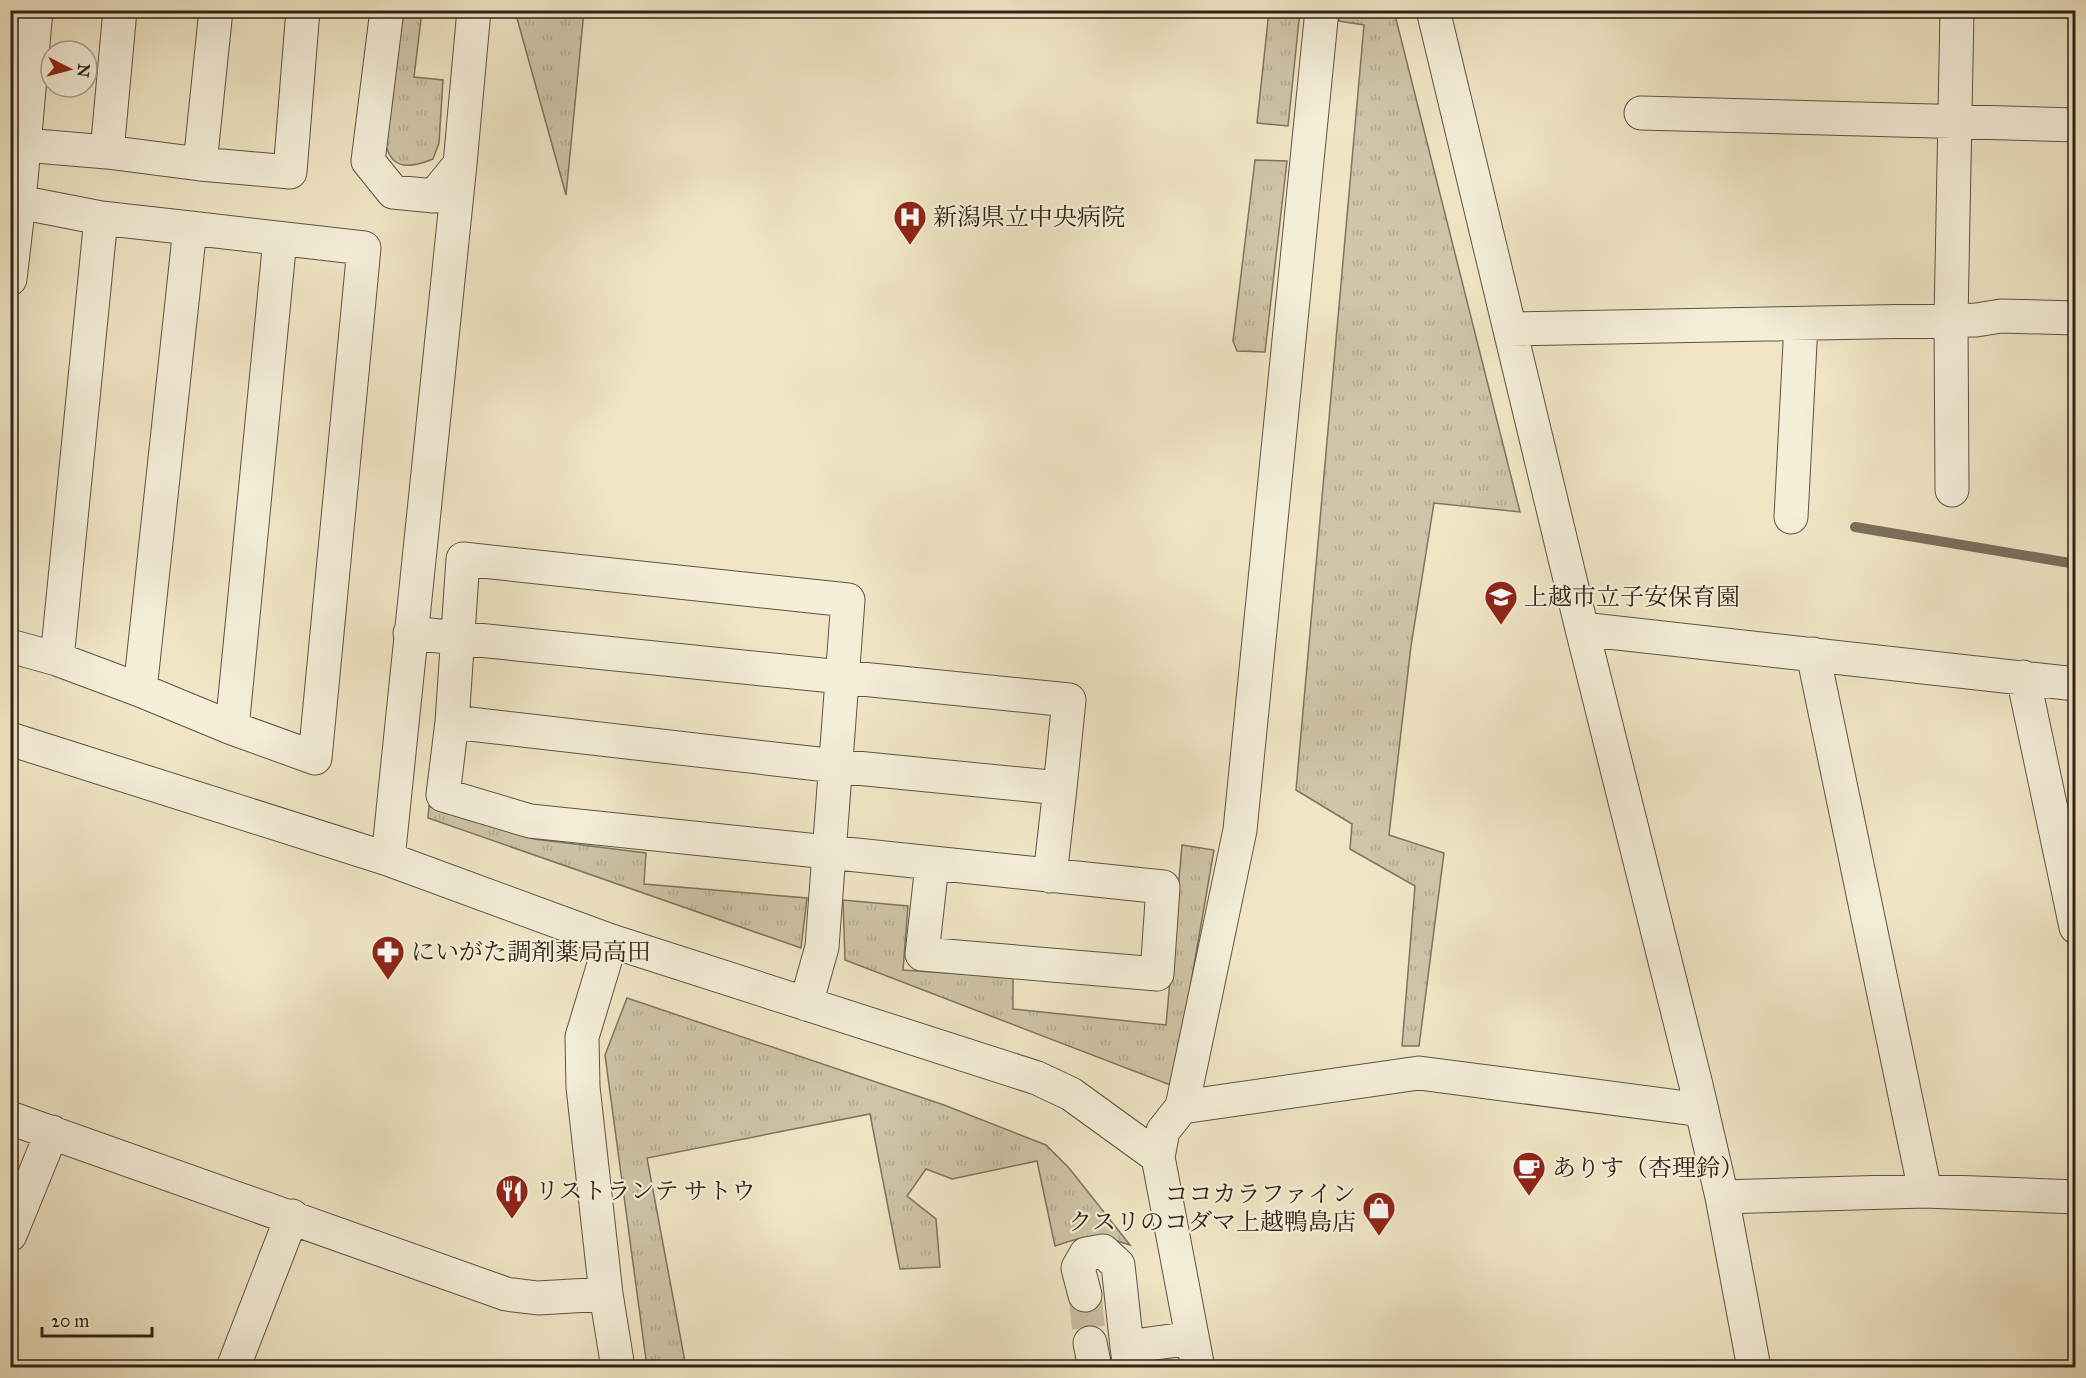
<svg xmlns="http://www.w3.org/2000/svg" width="2086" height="1378" viewBox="0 0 2086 1378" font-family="'IM FELL Great Primer','Noto Serif JP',serif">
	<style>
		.grass { fill: url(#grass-tufts); stroke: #7f745f; stroke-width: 1.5 }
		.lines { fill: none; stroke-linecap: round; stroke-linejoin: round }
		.stream { stroke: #7b6f5c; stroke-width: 10 }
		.minor-tunnel { stroke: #c9bfa3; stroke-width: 33; stroke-dasharray: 33 16; stroke-linecap: butt }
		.minor-casing { stroke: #5f5342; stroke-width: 35 }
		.minor { stroke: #f5efda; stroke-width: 33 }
		.labels { text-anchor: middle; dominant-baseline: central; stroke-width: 4.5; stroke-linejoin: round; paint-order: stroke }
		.poi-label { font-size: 24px; fill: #2f2216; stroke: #f5efda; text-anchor: start }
	</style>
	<defs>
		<pattern id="grass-tufts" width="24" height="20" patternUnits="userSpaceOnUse" patternTransform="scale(1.5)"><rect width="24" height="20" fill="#cfc5a8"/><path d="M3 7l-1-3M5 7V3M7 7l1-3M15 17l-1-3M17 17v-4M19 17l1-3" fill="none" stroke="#b2a990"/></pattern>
	</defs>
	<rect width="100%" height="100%" fill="#f0e6c6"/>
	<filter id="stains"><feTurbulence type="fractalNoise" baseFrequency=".00333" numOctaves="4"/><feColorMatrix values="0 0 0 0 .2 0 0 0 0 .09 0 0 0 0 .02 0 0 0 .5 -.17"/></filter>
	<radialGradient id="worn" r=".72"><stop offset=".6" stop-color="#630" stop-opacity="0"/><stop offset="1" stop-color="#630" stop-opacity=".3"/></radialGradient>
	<!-- grass -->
	<path class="grass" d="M400 11H422L414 77 443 80 439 143 433 159C406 170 389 169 384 137Z
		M515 11H584L566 195Z
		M1269 11H1300L1288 126 1257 123Z
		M1343 11H1394L1520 512 1434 503 1411 646 1389 835 1444 853 1419 1046H1402L1415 886 1350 849 1352 824 1296 790 1364 25 1338 21Z
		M1255 160 1287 161 1265 352 1237 351 1233 341Z
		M429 806 534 839 646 853 644 884 807 898 801 948 428 818Z
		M1182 845 1214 850 1173 1086 845 960 843 900 908 906 903 970 1013 977V1009L1166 1025Z
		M627 998 944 1105 1046 1145 1069 1168 1130 1245C1099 1234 1085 1235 1055 1246L1037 1161 952 1179 926 1169 907 1196 936 1219 940 1267 900 1269 870 1114 647 1158 686 1367H647L605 1055Z"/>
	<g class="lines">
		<!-- stream -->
		<path class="stream" d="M1855 527 2076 564"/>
		<!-- minor-tunnel -->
		<path class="minor-tunnel" d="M1085 1295 1090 1343"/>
		<!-- minor casing -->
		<g class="minor-casing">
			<path id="minor" d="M387 10 368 161 393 192 434 196 460 164 474 10
				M1433 10 1582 629 1696 1085 1722 1197 1754 1368
				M1641 113 2076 125
				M24 145 107 152 120 10
				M107 152 200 164 216 10
				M200 164 290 172 303 10
				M10 201 19 202 36 10
				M10 279 19 202 101 218
				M1510 329 1976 320 2001 316 2076 318
				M1952 490 1951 320 1957 10
				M1791 517 1801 324
				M1582 629 2076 684
				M410 633 458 638 1069 700 1060 788 836 766 452 722 463 559 848 600 822 947 806 1004
				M10 646 57 659
				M1813 654 1925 1191
				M2023 677 2076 927
				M140 690 57 659 101 218 190 228
				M452 722 443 795 530 821 1163 887 1157 974 922 954 932 865
				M232 728 140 690 190 228 364 248 315 758 232 728 280 239
				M10 739 388 859 611 941 1037 1078 1071 1094 1158 1157
				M388 859 460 164
				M1050 876 1060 788
				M611 941 582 1037 583 1087 606 1294 618 1368
				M1182 1107 1240 830 1322 10
				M10 1118 506 1294 538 1298 606 1294
				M1722 1197 1925 1191 2076 1197
				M10 1235 52 1132
				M1085 1295 1078 1268 1086 1254 1103 1251 1118 1265 1127 1347
				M1090 1343 1095 1368
				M233 1368 292 1216
				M1130 1368 1127 1347 1192 1338
				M1198 1368 1158 1157 1163 1131 1182 1107 1419 1073 1702 1110"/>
		</g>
		<!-- minor -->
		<use href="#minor" class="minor"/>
	</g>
	<!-- icons -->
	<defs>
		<g id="hospital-pin" transform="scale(1.725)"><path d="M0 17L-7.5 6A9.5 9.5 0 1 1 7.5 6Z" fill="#8f2418" stroke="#f5efda"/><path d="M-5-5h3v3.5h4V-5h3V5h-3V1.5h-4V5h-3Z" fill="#fff"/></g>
		<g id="school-pin" transform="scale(1.725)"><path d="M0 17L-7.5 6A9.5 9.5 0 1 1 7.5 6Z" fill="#8f2418" stroke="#f5efda"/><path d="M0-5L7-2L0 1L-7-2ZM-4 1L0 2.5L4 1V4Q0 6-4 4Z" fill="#fff"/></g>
		<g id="pharmacy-pin" transform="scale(1.725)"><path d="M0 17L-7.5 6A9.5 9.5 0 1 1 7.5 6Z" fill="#8f2418" stroke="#f5efda"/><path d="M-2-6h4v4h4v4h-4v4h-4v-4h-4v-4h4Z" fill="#fff"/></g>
		<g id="cafe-pin" transform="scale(1.725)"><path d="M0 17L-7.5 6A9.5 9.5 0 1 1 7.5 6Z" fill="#8f2418" stroke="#f5efda"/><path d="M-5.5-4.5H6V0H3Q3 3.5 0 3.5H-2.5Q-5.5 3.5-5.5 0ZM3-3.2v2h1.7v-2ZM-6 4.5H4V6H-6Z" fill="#fff"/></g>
		<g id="restaurant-pin" transform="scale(1.725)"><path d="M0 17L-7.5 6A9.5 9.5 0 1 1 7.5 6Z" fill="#8f2418" stroke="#f5efda"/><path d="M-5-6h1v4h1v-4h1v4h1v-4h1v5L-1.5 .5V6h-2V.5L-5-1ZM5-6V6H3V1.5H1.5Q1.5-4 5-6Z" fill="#fff"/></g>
		<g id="shop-pin" transform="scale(1.725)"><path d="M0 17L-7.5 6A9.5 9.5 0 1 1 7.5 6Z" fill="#8f2418" stroke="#f5efda"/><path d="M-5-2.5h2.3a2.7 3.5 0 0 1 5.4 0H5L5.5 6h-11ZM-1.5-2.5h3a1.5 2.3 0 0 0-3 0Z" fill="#fff"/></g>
	</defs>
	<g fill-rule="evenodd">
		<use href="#hospital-pin" x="910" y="217"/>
		<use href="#school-pin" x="1501" y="597"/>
		<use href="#pharmacy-pin" x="388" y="952"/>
		<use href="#cafe-pin" x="1529" y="1168"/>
		<use href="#restaurant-pin" x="512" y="1191"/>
		<use href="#shop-pin" x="1379" y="1208"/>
	</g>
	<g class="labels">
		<!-- poi labels -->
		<g class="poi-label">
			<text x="933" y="217">新潟県立中央病院</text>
			<text x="1524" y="597">上越市立子安保育園</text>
			<text x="411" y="952">にいがた調剤薬局高田</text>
			<text x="1552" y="1168">ありす（杏理鈴）</text>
			<text x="535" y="1191">リストランテ サトウ</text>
			<text x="1356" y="1194" text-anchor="end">ココカラファイン<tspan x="1356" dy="28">クスリのコダマ上越鴨島店</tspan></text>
		</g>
	</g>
	<!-- margin -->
	<rect width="2086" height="1378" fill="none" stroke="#f0e6c6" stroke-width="36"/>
	<rect x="12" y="12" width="2062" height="1354" fill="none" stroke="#2f2216" stroke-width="3"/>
	<rect x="18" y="18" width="2050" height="1342" fill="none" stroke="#2f2216" stroke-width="1.5"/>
	<!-- north arrow -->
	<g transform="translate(69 69) rotate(96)"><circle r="28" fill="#f5efda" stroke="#a69d8c" stroke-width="1.5"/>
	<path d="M0-4.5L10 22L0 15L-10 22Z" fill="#8f2418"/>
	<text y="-9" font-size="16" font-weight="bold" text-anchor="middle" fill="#2f2216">N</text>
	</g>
	<!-- scale -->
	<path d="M42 1327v9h110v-9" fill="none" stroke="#2f2216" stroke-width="3"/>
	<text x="51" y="1327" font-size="18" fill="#2f2216" stroke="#f5efda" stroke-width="4.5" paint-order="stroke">20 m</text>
	<rect width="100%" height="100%" filter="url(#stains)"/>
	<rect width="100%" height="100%" fill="url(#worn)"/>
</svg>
